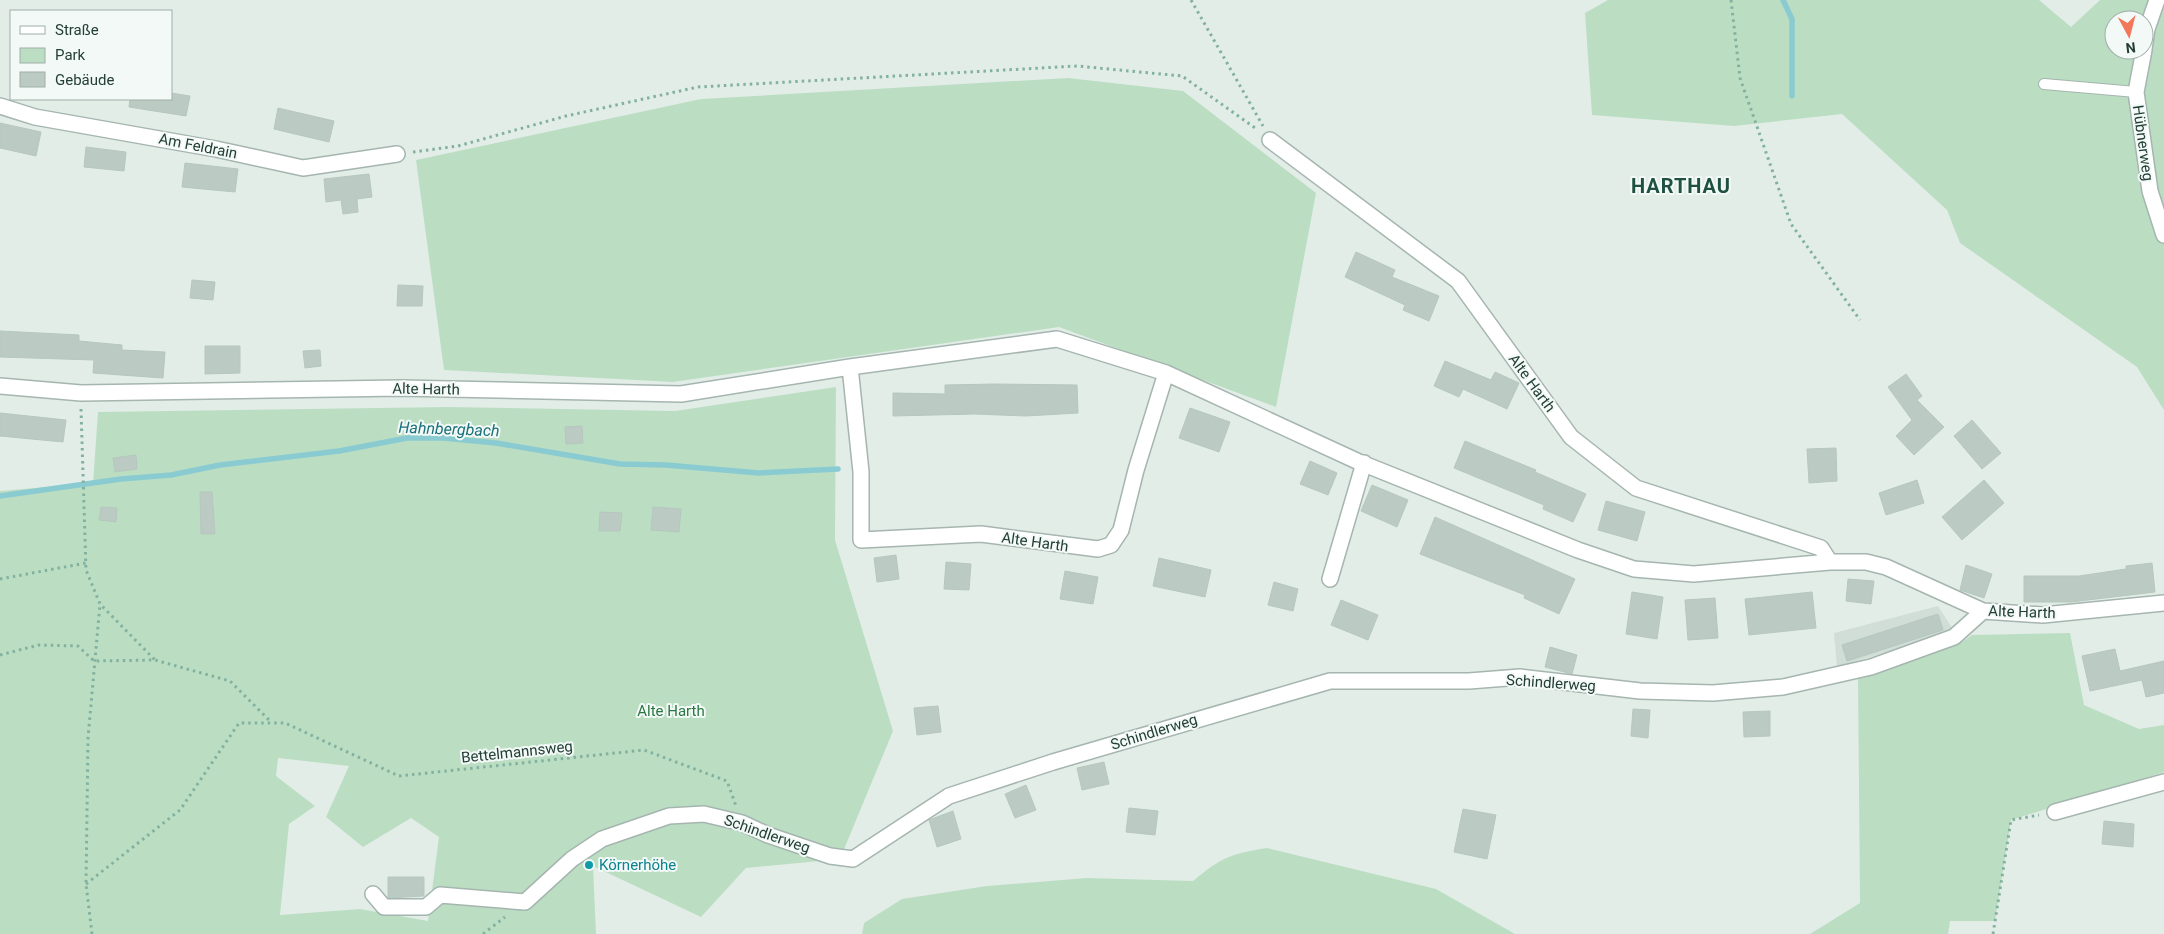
<svg xmlns="http://www.w3.org/2000/svg" width="2164" height="934" viewBox="0 0 2164 934" font-family="Roboto,sans-serif">
	<style>
		.built { fill: #d1ddd7 }
		.green { fill: #bbdec3; fill-rule: evenodd }
		.lines { fill: none; stroke-linecap: round; stroke-linejoin: round }
		.stream { stroke: #8acbd2; stroke-width: 5.5 }
		.building { fill: #bbcbc3; stroke: #b5c7be }
		.lane-casing { stroke: #a5b5af; stroke-width: 12 }
		.street-casing { stroke: #a5b5af; stroke-width: 18 }
		.path { stroke: #83b1a0; stroke-width: 3; stroke-dasharray: 2.5 4; stroke-linecap: butt }
		.lane { stroke: #fff; stroke-width: 10 }
		.street { stroke: #fff; stroke-width: 15 }
		.culture-dot { fill: #0f9aa8; stroke: #f3f9f6; stroke-width: 2 }
		.labels { text-anchor: middle; dominant-baseline: central; stroke-width: 4; stroke-linejoin: round; paint-order: stroke }
		.street-label { font-size: 15px; fill: #223e35; stroke: #f3f9f6 }
		.park-label { font-size: 15px; fill: #2c7644; stroke: #f3f9f6 }
		.culture-label { font-size: 15px; fill: #0d838f; stroke: #f3f9f6; text-anchor: start }
		.water-label { font-size: 16px; font-style: italic; fill: #1b717b; stroke: #f3f9f6 }
		.district-label { font-size: 20px; font-weight: bold; letter-spacing: 1px; fill: #1e5141; stroke: #f3f9f6 }
	</style>
	<rect width="100%" height="100%" fill="#e3ede8"/>
	<!-- built -->
	<path class="built" d="M1938 606 1954 631 1837 667 1834 633Z"/>
	<!-- green -->
	<path class="green" d="M1608 0H2039L2071 27 2100 0H2164V410L2137 367 1960 243 1947 210 1842 114 1734 126 1592 115 1585 13ZM2114 20H2144V50H2114Z
		M1068 78 1183 91 1316 193 1276 407 1059 327 673 382 444 370 416 160 701 99Z
		M836 387 835 540 893 731 840 859 746 868 701 917 593 866 596 934H0V491L93 483 98 412 446 407 675 411ZM278 758 349 766 326 817 363 847 411 818 439 837 428 921 360 909 280 915 289 824 315 806 276 776Z
		M2070 633 2084 705 2139 729 2164 725V772L2011 820 1995 921H1950L1948 934H1810L1860 903 1858 679 1959 644 1972 635Z
		M1267 848 1436 889 1515 934H862L864 923 902 899 987 886 1087 878 1193 881C1222 857 1230 854 1267 848Z"/>
	<g class="lines">
		<!-- stream -->
		<path class="stream" d="M1783 0 1792 19V96
			M0 496 121 479 171 475 220 465 339 451 407 438H443L496 443 620 464 666 465 759 473 838 469"/>
	</g>
	<!-- building -->
	<path class="building" d="M171 93 190 96 186 116 129 107 130 99H171Z
		M278 108 334 121 329 142 274 129Z
		M0 123 41 132 36 156 0 148Z
		M86 147 126 152 124 171 84 167Z
		M185 163 238 169 235 192 182 187Z
		M369 174 372 197 357 199 358 212 343 214 341 200 326 202 324 179Z
		M1356 252 1395 270 1392 277 1439 296 1429 321 1403 310 1405 305 1345 277Z
		M192 280 215 282 213 300 190 298Z
		M398 285 423 286 422 306H397Z
		M0 331 79 335V341L122 345V350L165 352 163 378 93 373 94 360 0 357Z
		M205 346H240V373L205 374Z
		M320 350 321 366 305 368 303 351Z
		M1445 361 1491 380 1495 372 1519 383 1507 409 1463 389 1459 397 1434 386Z
		M1906 374 1922 396 1917 400 1944 427 1914 455 1896 436 1912 420 1888 387Z
		M994 384 1077 385 1078 413 1026 416 974 414 893 416V393L945 394V385Z
		M1190 408 1230 422 1219 452 1179 438Z
		M0 413 66 420 63 442 0 436Z
		M1972 420 2001 453 1982 469 1954 436Z
		M582 426 583 443 566 444 565 427Z
		M1465 441 1536 470 1535 472 1586 494 1573 522 1543 509 1544 505 1454 468Z
		M1836 448 1837 481 1809 483 1807 449Z
		M136 455 137 469 115 472 113 458Z
		M1310 461 1337 473 1328 495 1300 484Z
		M1917 480 1924 503 1886 515 1879 493Z
		M1984 480 2004 503 1962 540 1942 517Z
		M1372 485 1408 500 1397 527 1361 511Z
		M200 492H212L215 534H201Z
		M1606 501 1645 512 1637 541 1598 530Z
		M101 507 117 508 116 522 99 520Z
		M653 507 681 509 679 532 651 530Z
		M600 512 622 513 620 531H599Z
		M1435 517 1575 579 1559 614 1524 598 1525 595 1420 554Z
		M896 555 899 579 877 582 874 558Z
		M1159 558 1211 570 1205 597 1153 586Z
		M946 562 971 564 969 590 944 589Z
		M2152 563 2155 592 2071 602H2024V576H2079L2126 569V566Z
		M1966 565 1992 574 1984 598 1960 590Z
		M1065 571 1098 577 1093 604 1060 599Z
		M1848 579 1874 581 1871 604 1846 601Z
		M1274 582 1298 589 1293 611 1268 605Z
		M1632 592 1663 597 1657 639 1626 634Z
		M1812 592 1816 628 1749 635 1745 599Z
		M1715 598 1718 638 1688 640 1685 600Z
		M1341 600 1378 615 1368 640 1331 625Z
		M1938 614 1943 630 1847 661 1842 645Z
		M1550 647 1577 655 1572 674 1545 667Z
		M2115 649 2120 671 2164 661V693L2146 697 2142 680 2090 691 2082 656Z
		M938 706 941 732 917 735 914 708Z
		M1633 709 1650 710 1648 738 1631 736Z
		M1770 711V736L1744 737 1743 712Z
		M1104 762 1109 784 1082 790 1077 768Z
		M1026 785 1036 810 1015 818 1005 794Z
		M1129 808 1158 811 1155 835 1126 832Z
		M1463 809 1496 815 1487 859 1454 852Z
		M953 811 961 839 937 847 929 820Z
		M2104 821 2134 824 2133 847 2102 844Z
		M388 877H424V896L388 898Z"/>
	<g class="lines">
		<!-- lane casing -->
		<g class="lane-casing">
			<path id="lane" d="M2044 84 2136 92"/>
		</g>
		<!-- street casing -->
		<g class="street-casing">
			<path id="street" d="M2144 49 2147 29 2157 0
				M2144 50 2136 92 2150 191 2164 235
				M0 106 35 117 216 149 303 168 397 154
				M1270 140 1458 281 1571 437 1636 488 1821 548 1830 562
				M850 367 861 472V540L981 534 1098 549 1111 545 1121 530 1136 470 1166 373
				M0 386 81 393 401 388 681 394 850 367 1057 339 1166 373 1359 462 1578 550 1634 569 1694 574 1830 562H1866L1886 567 1983 611 2043 615 2164 603
				M1330 579 1364 463
				M2055 812 2164 782
				M373 894 384 907H426L440 895 525 902 572 859 602 839 669 816 704 814 742 823 768 835 830 856 853 859 949 796 1053 762 1330 681H1469L1520 677 1640 691 1713 693 1783 687 1871 667 1954 637 1983 611"/>
		</g>
		<!-- path -->
		<path class="path" d="M1191 0 1263 126
			M1731 0 1740 78 1791 224 1860 320
			M413 152 458 146 566 116 698 87 1077 66 1182 76 1258 130
			M81 409 86 570 100 604 155 660
			M0 579 86 563
			M0 655 39 645 78 646 94 661 155 660 230 681 271 722
			M86 884 180 810 239 723H285L399 776 644 750 727 781 736 806
			M92 934 86 884 88 738 100 604
			M483 934 505 917
			M1993 934 2011 820 2039 815"/>
		<!-- lane -->
		<use href="#lane" class="lane"/>
		<!-- street -->
		<use href="#street" class="street"/>
	</g>
	<!-- markers -->
	<circle class="culture-dot" cx="589" cy="865" r="5"/>
	<g class="labels">
		<!-- street labels -->
		<g class="street-label">
			<text transform="translate(2143 143) rotate(82)">Hübnerweg</text>
			<text transform="translate(198 146) rotate(11)">Am Feldrain</text>
			<text transform="translate(1532 383) rotate(54)">Alte Harth</text>
			<text transform="translate(426 389) rotate(1)">Alte Harth</text>
			<text transform="translate(1035 542) rotate(8)">Alte Harth</text>
			<text transform="translate(2022 612) rotate(2)">Alte Harth</text>
			<text transform="translate(1551 683) rotate(4)">Schindlerweg</text>
			<text transform="translate(1154 732) rotate(-17)">Schindlerweg</text>
			<text transform="translate(517 752) rotate(-6)">Bettelmannsweg</text>
			<text transform="translate(767 834) rotate(19)">Schindlerweg</text>
		</g>
		<!-- park labels -->
		<g class="park-label">
			<text x="671" y="711">Alte Harth</text>
		</g>
		<!-- culture labels -->
		<g class="culture-label">
			<text x="599" y="865">Körnerhöhe</text>
		</g>
		<!-- water labels -->
		<g class="water-label">
			<text transform="translate(449 429) rotate(2)">Hahnbergbach</text>
		</g>
		<!-- district labels -->
		<g class="district-label">
			<text x="1681" y="186">HARTHAU</text>
		</g>
	</g>
	<!-- legend -->
	<rect x="10" y="10" width="162" height="90" fill="#f3f9f6" stroke="#9faea9"/>
	<rect x="20" y="26" width="25" height="8" fill="#ffffff" stroke="#9faea9"/>
	<text x="55" y="35" font-size="15" fill="#223e35">Straße</text>
	<rect x="20" y="48" width="25" height="15" fill="#bbdec3" stroke="#9faea9"/>
	<text x="55" y="60" font-size="15" fill="#223e35">Park</text>
	<rect x="20" y="72" width="25" height="15" fill="#bbcbc3" stroke="#9faea9"/>
	<text x="55" y="85" font-size="15" fill="#223e35">Gebäude</text>
	<!-- north arrow -->
	<g transform="translate(2129 35) rotate(173)"><circle r="24" fill="#f3f9f6" stroke="#9faea9"/>
	<path d="M0-4L9 19L0 12L-9 19Z" fill="#f3775a"/>
	<text y="-8" font-size="14" font-weight="bold" text-anchor="middle" fill="#223e35">N</text>
	</g>
</svg>
